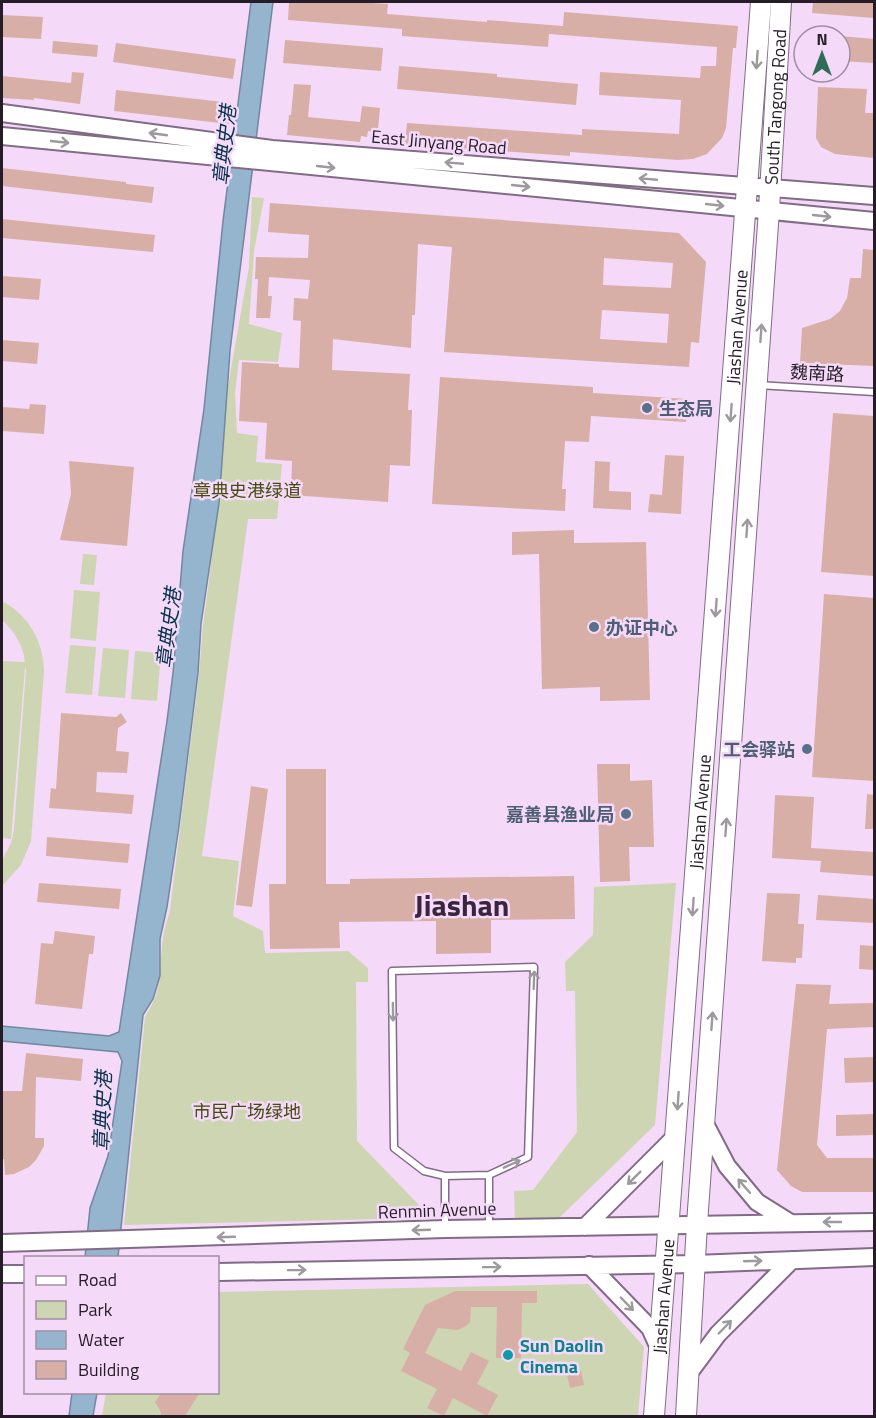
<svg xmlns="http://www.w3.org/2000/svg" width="876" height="1418" viewBox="0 0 876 1418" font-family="'Titillium Web','Noto Sans SC',sans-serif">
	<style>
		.green { fill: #ced5b2 }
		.water { fill: #95b5cf; stroke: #73879d; stroke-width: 1.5 }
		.building { fill: #d7afa6; fill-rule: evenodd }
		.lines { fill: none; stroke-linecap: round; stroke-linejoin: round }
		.lane-casing { stroke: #826b86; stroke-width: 9 }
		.secondary-casing { stroke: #826b86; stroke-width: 20 }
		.primary-casing { stroke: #826b86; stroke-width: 22 }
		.lane { stroke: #fff; stroke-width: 6 }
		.secondary { stroke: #fff; stroke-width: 16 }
		.primary { stroke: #fff; stroke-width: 20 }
		.oneway { stroke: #9d999e }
		.service-dot { fill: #5c6f8a; stroke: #f4daf8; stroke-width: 2 }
		.culture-dot { fill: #0f9aa8; stroke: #f4daf8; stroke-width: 2 }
		.labels { text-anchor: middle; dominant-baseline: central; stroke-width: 5; stroke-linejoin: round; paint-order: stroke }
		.street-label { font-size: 18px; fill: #251c27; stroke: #f4daf8 }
		.service-label { font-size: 18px; font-weight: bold; fill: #4e5e75; stroke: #f4daf8; text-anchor: start }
		.park-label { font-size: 18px; fill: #464c0f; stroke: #f4daf8 }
		.culture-label { font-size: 18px; font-weight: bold; fill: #0d838f; stroke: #f4daf8; text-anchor: start }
		.water-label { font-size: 20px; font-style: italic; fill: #08324d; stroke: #f4daf8 }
		.town-label { font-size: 30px; font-weight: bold; fill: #39253c; stroke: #f4daf8 }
	</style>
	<rect width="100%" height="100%" fill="#f4daf8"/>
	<!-- green -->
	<path class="green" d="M252 197 264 198 254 251 249 324 282 333 278 362 239 360 235 393 237 433 258 436 256 462 282 464 277 519H248L202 856 239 861 233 916 263 931 265 953 348 951 368 968V982H356L357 1141 420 1206V1218L124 1225 145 1017C165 985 158 972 163 938 164 929 168 919 170 910L199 675 203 625 210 574 226 397 249 267Z
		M83 554 97 555 94 585 80 584Z
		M74 590 100 592 96 641 70 638Z
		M2 601C29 616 43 640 44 671L31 841 21 865 2 886V860L11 843 14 830 26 670 25 667 11 839 2 838V661L25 662C23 645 15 632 2 620Z
		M70 645 96 647 92 695 65 693Z
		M103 648 129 650 125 698 98 696Z
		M135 651 161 653 157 701 131 699Z
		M676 883 655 1125 557 1220 515 1221 514 1191 533 1190 577 1132 575 991H566L565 962 593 935 594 887Z
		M588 1284 644 1347 638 1416H102L106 1393 218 1392V1292Z"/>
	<!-- water -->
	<path class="water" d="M251 2H273L230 351 219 503 201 624 198 673 179 826 167 907 160 939V976L153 999 143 1015 118 1257H85L90 1208 108 1156 122 1061 118 1052 2 1041V1026L109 1036 119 1032 167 721 173 673 183 551 204 409 223 221Z
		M72 1393H97L93 1416H69Z"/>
	<!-- building -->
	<path class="building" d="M289 2H355L388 4 387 14 487 22V20L563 26 564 12 738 26 736 48H733L726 128 722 138 707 154 693 159 678 160 570 152V156L405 144 407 123 582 135V129L679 134 681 100 599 95 600 72 700 78 701 66H716L717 47 549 34 548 47 402 36V29L288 20Z
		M813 2H874V18L812 13Z
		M2 15 43 17 41 39 2 37Z
		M840 36 874 39V63L840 61Z
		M285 40 383 48 381 71 283 63Z
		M53 41 98 45 97 57 52 53Z
		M116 43 236 59 233 79 113 62Z
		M399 66 497 74V77L578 84 576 105 397 89Z
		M72 72 84 73 80 104 34 98V100L2 98V76L71 83Z
		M294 84 311 85 308 117 360 122 362 106 380 108 378 129 376 128 375 132 368 131 367 137 361 136 360 142 287 135 289 115H291Z
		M818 87 867 89 865 113H874V158L835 154 821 147 816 138Z
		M116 90 232 103 229 124 114 111Z
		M2 168 126 182V184L154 187 152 203 2 186Z
		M270 203 679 233 706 262 699 343 691 342 689 367 444 352 452 247 418 244 415 315H412L411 348 333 339 332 370 410 374 408 410H412L410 466 390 465 388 502 291 495 292 461 265 459 267 423 239 421 242 362 279 364V367L299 368 301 321 293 320 294 298 308 299 310 280 269 277 268 296H272L270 318H256L258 279H255L256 257 308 258 309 235 268 232ZM604 258 673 263 671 288 603 285ZM602 310 669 314 667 343 600 339Z
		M2 219 155 235 153 252 2 238Z
		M863 249 874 250V366L800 363 802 328 830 319 840 311 847 298 850 278H861Z
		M2 276 41 279 39 300 2 297Z
		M2 340 39 343 37 364 2 361Z
		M440 377 593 387V393L688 399 686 422 591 416 589 442 565 441 562 489H566L565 511 432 504Z
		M30 404 46 405 44 434 2 431V407L29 409Z
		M833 413 874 416V576L821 572Z
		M665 455 684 456 681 514 648 512 650 494 662 495Z
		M69 461 134 467 127 546 60 540 71 494Z
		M595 461 610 462 609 491 631 492V510L593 508Z
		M574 530V543L646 542 650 700 600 701V687L542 689 539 554 512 555V532Z
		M824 594 874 598V781L812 777Z
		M61 713 116 717 121 713 127 722 118 728 116 751 129 752 127 773 97 772 96 792 134 795 132 814 49 808 51 788 56 789Z
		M597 764H630V781L652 780 654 847H629L630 881 600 882Z
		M286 769H326V884H350V879L574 876 575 919 491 920V953L436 954V921L339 922 340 948 270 949 269 884H286Z
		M251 786 268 789 252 907 236 905Z
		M867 794 874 795V829H865Z
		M775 795 814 797 811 848 874 852V876L820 872 821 861 772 858Z
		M47 837 130 844 128 863 46 856Z
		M39 883 121 889 119 909 37 902Z
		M767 893 800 894 798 924H804L802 958H796V963L762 961Z
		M818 895 874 899V923L816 920Z
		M55 931 95 936 93 954H89L82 1009 35 1004 41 943 53 944Z
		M860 945 874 946V970L859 969Z
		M796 984 831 985 829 1004 874 1003V1027L827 1029 817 1145 827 1158H874V1192H802L791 1186 777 1170Z
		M26 1053 83 1059 81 1081 36 1077 35 1138H44V1146L36 1160 29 1167 14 1174 5 1175 4 1159H2V1091H22Z
		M874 1057V1082L845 1083 844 1058Z
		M874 1114V1135L836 1136V1115Z
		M455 1291H537V1303H522L521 1358H496L497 1307H471L470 1322 466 1326 458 1330 438 1328 425 1353 461 1371 471 1352 489 1361 477 1384 498 1395 487 1416 453 1398 444 1416 427 1408 437 1389 401 1371 410 1353 403 1349 425 1305Z
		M581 1371 584 1385 570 1388 567 1374Z
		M162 1392H200L185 1416H161V1412L155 1402Z"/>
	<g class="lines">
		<!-- lane casing -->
		<g class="lane-casing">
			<path id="lane" d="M758 385 874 392
				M445 1176 489 1175
				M445 1227V1176L424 1171 394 1148 392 971 534 967 528 1157 489 1175V1228"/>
		</g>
		<!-- secondary casing -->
		<g class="secondary-casing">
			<path id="secondary" d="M2 113 272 149 874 196
				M2 136 874 221
				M704 1122 727 1166 757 1202 789 1222
				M585 1227 676 1136
				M2 1243 445 1229 874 1222
				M589 1265 650 1328 659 1348
				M218 1272 695 1264 874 1257
				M2 1274H26
				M689 1373 718 1334 792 1260"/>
		</g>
		<!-- primary casing -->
		<g class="primary-casing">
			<g id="primary">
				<path id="s1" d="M654 1416 761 2"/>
				<path id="s2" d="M686 1416 697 1224 769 210 781 2"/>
			</g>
		</g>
		<!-- lane -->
		<use href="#lane" class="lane"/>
		<!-- secondary -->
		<use href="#secondary" class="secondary"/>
		<!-- primary -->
		<use href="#primary" class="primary"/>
	</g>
	<!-- one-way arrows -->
	<defs><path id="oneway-shaft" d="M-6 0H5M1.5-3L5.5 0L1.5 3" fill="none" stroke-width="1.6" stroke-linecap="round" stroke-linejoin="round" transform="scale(1.5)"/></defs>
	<g class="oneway">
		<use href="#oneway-shaft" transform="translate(757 60) rotate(94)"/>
		<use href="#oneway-shaft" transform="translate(158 134) rotate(-172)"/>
		<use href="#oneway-shaft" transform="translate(60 142) rotate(6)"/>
		<use href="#oneway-shaft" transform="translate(454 163) rotate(-175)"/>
		<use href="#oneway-shaft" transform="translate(326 167) rotate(6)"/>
		<use href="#oneway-shaft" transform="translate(648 179) rotate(-175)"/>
		<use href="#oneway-shaft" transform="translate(521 186) rotate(6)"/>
		<use href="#oneway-shaft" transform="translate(715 205) rotate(6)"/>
		<use href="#oneway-shaft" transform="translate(822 216) rotate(6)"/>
		<use href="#oneway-shaft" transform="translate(761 333) rotate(-86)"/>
		<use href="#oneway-shaft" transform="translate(731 413) rotate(94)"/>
		<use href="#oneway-shaft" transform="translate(747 528) rotate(-86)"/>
		<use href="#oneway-shaft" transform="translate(716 608) rotate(94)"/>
		<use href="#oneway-shaft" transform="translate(726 827) rotate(-86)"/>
		<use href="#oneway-shaft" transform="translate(693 907) rotate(94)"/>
		<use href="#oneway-shaft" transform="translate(534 980) rotate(-88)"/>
		<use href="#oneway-shaft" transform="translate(393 1012) rotate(89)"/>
		<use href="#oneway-shaft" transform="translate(712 1021) rotate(-86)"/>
		<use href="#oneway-shaft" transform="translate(678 1101) rotate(94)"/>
		<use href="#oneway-shaft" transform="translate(512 1164) rotate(-24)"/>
		<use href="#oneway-shaft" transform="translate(634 1178) rotate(135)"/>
		<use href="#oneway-shaft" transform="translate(744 1186) rotate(-131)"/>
		<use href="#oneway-shaft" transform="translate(832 1222) rotate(180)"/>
		<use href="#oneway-shaft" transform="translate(421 1230) rotate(178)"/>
		<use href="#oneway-shaft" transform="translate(226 1237) rotate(178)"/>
		<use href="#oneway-shaft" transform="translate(753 1261) rotate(-2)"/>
		<use href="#oneway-shaft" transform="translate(492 1267) rotate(-1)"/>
		<use href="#oneway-shaft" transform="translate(297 1270) rotate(-1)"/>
		<use href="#oneway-shaft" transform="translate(627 1304) rotate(46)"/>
		<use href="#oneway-shaft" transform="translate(725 1327) rotate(-46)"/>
	</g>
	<!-- markers -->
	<g class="service-dot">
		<circle cx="647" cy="408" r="6"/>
		<circle cx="594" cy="627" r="6"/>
		<circle cx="807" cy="749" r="6"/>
		<circle cx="626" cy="814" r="6"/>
	</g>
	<circle class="culture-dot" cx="508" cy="1355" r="6"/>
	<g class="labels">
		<!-- street labels -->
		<g class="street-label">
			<text stroke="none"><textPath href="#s2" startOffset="1312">South Tangong Road</textPath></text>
			<text transform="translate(439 142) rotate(5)">East Jinyang Road</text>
			<text stroke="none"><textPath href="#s1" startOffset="1092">Jiashan Avenue</textPath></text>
			<text transform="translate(817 373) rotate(3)">魏南路</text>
			<text stroke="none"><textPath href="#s1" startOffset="606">Jiashan Avenue</textPath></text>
			<text transform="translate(437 1210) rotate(-2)">Renmin Avenue</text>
			<text stroke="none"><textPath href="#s1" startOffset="120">Jiashan Avenue</textPath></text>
		</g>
		<!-- service labels -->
		<g class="service-label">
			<text x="659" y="408">生态局</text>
			<text x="606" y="627">办证中心</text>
			<text x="795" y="749" text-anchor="end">工会驿站</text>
			<text x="614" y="814" text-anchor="end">嘉善县渔业局</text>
		</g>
		<!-- park labels -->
		<g class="park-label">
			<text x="247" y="490">章典史港绿道</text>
			<text x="247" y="1111">市民广场绿地</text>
		</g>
		<!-- culture labels -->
		<g class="culture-label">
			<text x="520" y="1345">Sun Daolin<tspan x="520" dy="21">Cinema</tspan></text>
		</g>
		<!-- water labels -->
		<g class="water-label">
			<text transform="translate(224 145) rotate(-84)">章典史港</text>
			<text transform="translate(168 628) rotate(-83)">章典史港</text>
			<text transform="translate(102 1111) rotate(-88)">章典史港</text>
		</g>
		<!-- town labels -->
		<g class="town-label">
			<text x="462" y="905">Jiashan</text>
		</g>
	</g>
	<!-- border -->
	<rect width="876" height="1418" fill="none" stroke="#251c27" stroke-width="6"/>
	<!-- legend -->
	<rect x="24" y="1256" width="195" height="138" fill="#f4daf8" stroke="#a18ea4" stroke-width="1.5"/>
	<rect x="36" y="1276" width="30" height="9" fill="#ffffff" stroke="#a18ea4" stroke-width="1.5"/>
	<text x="78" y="1286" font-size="18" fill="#251c27">Road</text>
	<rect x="36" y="1301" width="30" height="18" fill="#ced5b2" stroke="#a18ea4" stroke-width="1.5"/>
	<text x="78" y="1316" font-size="18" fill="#251c27">Park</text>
	<rect x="36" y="1331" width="30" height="18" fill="#95b5cf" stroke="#a18ea4" stroke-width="1.5"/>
	<text x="78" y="1346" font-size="18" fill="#251c27">Water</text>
	<rect x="36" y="1361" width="30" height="18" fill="#d7afa6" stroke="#a18ea4" stroke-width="1.5"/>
	<text x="78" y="1376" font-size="18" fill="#251c27">Building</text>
	<!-- north arrow -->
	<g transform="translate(822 54)"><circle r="28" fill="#f4daf8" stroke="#a18ea4" stroke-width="1.5"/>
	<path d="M0-4.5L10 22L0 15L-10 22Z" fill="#316c56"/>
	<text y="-9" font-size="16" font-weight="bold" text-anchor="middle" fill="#251c27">N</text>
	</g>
</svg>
